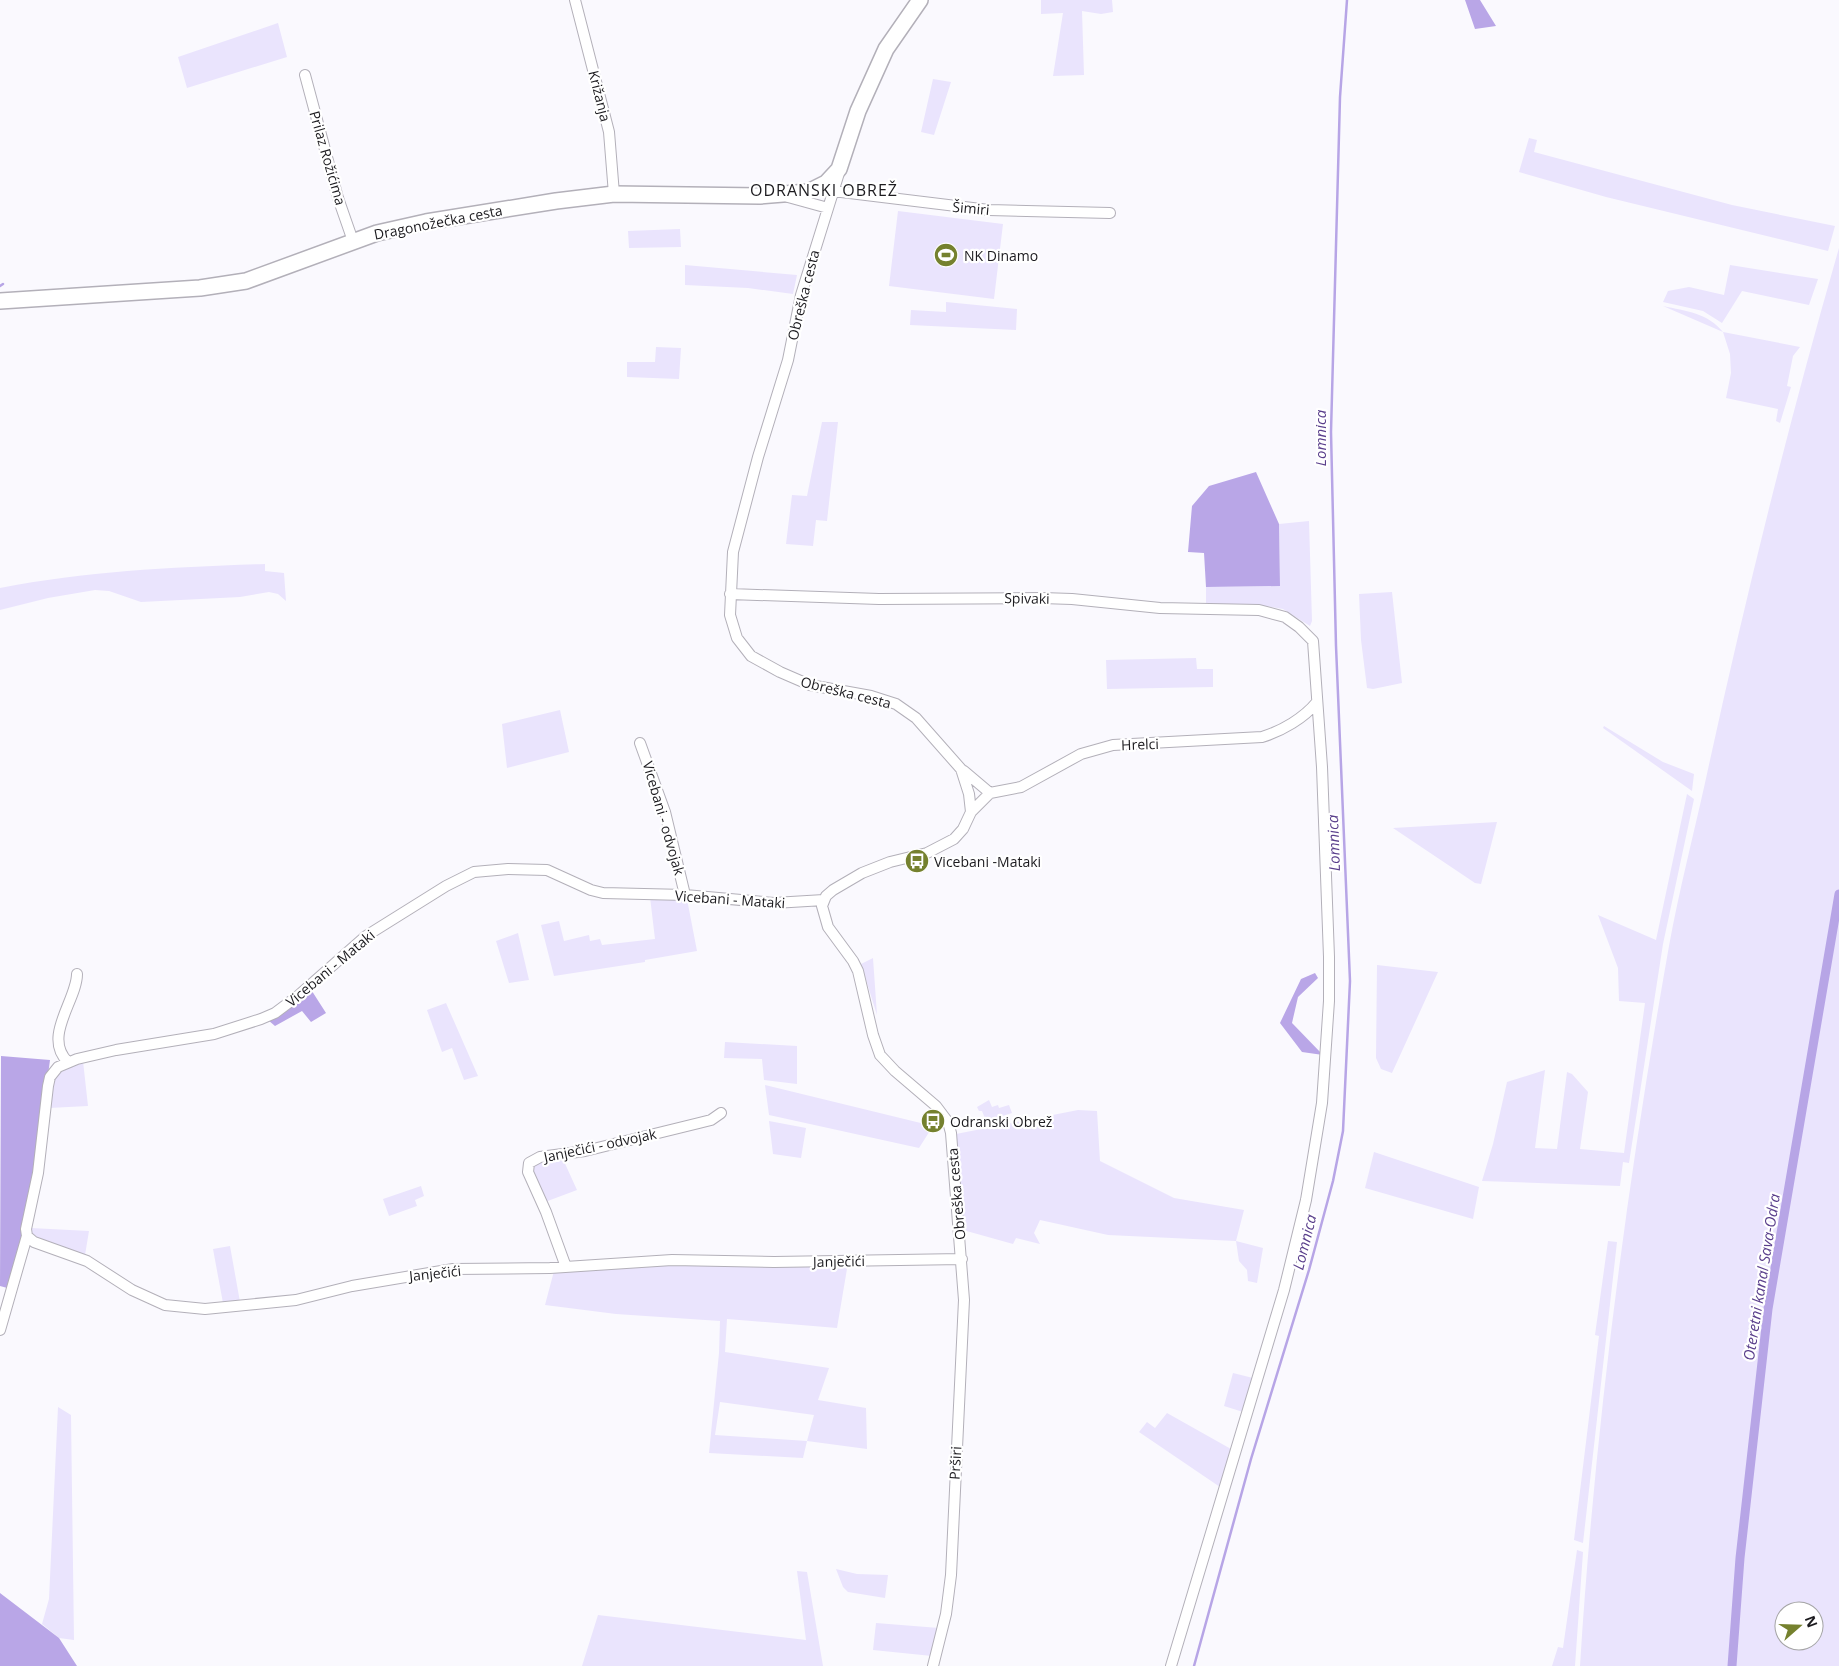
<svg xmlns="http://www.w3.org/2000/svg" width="1839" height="1666" viewBox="0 0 1839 1666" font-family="'Open Sans',sans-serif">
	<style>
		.green { fill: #eae4fd; fill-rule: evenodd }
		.forest { fill: #b9a6e7 }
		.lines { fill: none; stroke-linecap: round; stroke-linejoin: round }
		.stream { stroke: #b7a5e6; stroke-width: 2.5 }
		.canal { stroke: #b7a5e6; stroke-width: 9 }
		.minor-casing { stroke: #b3b0b9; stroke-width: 12 }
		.secondary-casing { stroke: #b3b0b9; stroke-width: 18 }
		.minor { stroke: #fff; stroke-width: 10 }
		.secondary { stroke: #fff; stroke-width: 15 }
		.labels { text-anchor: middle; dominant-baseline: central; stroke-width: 4.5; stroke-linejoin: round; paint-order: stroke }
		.street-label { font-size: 14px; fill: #1c1b1f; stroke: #fff }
		.poi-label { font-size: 14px; fill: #1c1b1f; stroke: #fff; text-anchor: start }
		.water-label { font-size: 15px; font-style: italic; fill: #5a3f8c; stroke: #fff }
		.quarter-label { font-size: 16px; letter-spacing: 1px; fill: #1c1b1f; stroke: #fff }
	</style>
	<rect width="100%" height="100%" fill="#faf9fe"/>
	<!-- green -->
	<path class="green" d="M1041 0H1112L1113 12 1101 14 1082 11 1084 75 1053 76 1063 13 1041 14Z
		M278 23 287 57 187 88 178 57Z
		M933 79 951 82 934 135 921 132Z
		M1529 138 1537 140 1534 152 1732 205 1835 226 1828 251 1606 197 1519 172Z
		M898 211 1003 224 994 299 889 286Z
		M680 229 681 247 629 248 628 231Z
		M1839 248V1666H1580C1595 1426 1627 1183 1669 946 1679 891 1693 837 1705 783 1744 603 1788 425 1839 248ZM1784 1611H1814V1641H1784Z
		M685 265 797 275 793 294 748 288 685 285Z
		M1730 265 1818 279 1809 305 1742 291 1722 323 1703 311 1663 302 1668 291 1689 287 1724 295Z
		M946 302 1017 309 1016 330 910 325 911 310 946 312Z
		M1663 306C1686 311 1708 313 1723 332L1800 347 1793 356 1787 386 1791 387 1780 423 1776 421 1778 409 1726 398 1731 373 1730 354 1723 332Z
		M656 347 681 348 679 379 627 377V362H655Z
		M822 422H838L827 521 816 520 813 546 786 544 792 495 807 496Z
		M1309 521 1312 621 1310 626 1283 609 1266 606 1206 607V587L1280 586 1279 524Z
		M265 564V571L284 573 286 601 278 594 269 592 240 597 141 602 109 591 95 590 48 598 0 610V588C88 571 175 567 265 564Z
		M1392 592 1402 683 1373 689 1367 688 1361 640 1359 594Z
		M1196 658 1197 669H1213V687L1107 689 1106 660Z
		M560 710 569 752 507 768 502 724Z
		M1604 726 1663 762 1694 774 1692 791 1603 728Z
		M1687 794 1694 799 1663 944 1629 1163 1623 1162 1620 1186 1482 1181 1493 1144 1507 1082 1545 1070 1535 1148 1557 1149 1567 1072 1572 1074 1588 1092 1580 1149 1624 1153 1645 1003 1619 1001 1618 968 1598 915 1656 940Z
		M1497 822 1481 884 1475 883 1393 828Z
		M650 897 687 899 697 951 645 960V962L554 976 541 925 559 921 564 941 589 935 590 941 600 939 602 945 655 939Z
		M518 933 529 980 509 983 496 941Z
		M873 958 877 1015 861 964Z
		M1377 965 1438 972 1392 1073 1381 1069 1376 1058Z
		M446 1003 478 1076 464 1080 452 1048 442 1052 427 1010Z
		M725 1042 797 1046V1084L764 1080 762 1059 724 1058Z
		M83 1061 88 1106 49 1108C53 1076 54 1073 83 1061Z
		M765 1085 933 1126 919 1148 769 1115Z
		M989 1100 992 1107 998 1105 999 1108 1009 1105 1012 1113 986 1121 982 1111H979L977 1107Z
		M1078 1110 1097 1111 1100 1161 1174 1198 1244 1210 1236 1241 1263 1248 1257 1283 1248 1281 1247 1270 1239 1261 1236 1241 1108 1235 1040 1220 1034 1233 1040 1244 1016 1238 1013 1244 963 1230 956 1134Z
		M769 1121 806 1128 801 1158 773 1154Z
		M1374 1152 1479 1187 1473 1219 1365 1188Z
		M562 1157 577 1190 545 1202 534 1179 531 1165 533 1163Z
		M421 1186 424 1196 415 1200 417 1206 389 1216 383 1199Z
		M31 1228 89 1231 85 1255 38 1240 31 1234Z
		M1608 1241 1617 1242 1583 1543 1574 1540 1599 1336 1595 1335Z
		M230 1246 240 1302 223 1303 213 1249Z
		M848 1263 837 1328 727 1319 725 1352 829 1368 818 1400 866 1408 867 1449 807 1441 803 1458 709 1453 719 1353 720 1321 616 1314 545 1305 554 1271 638 1264ZM720 1402 814 1415 807 1441 715 1435Z
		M1233 1373 1253 1378 1243 1412 1224 1406Z
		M58 1407 71 1415 74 1640 59 1638 42 1624 49 1599Z
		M1167 1413 1231 1449 1220 1487 1139 1432 1147 1422 1155 1428Z
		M1577 1550 1583 1552 1575 1666H1552L1558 1647 1563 1648Z
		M836 1569 857 1574 888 1575 885 1598 848 1592 843 1587Z
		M797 1571 807 1572 823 1666H582L598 1615 806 1640Z
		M876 1623 939 1628 932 1656 873 1650Z"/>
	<!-- forest -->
	<path class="forest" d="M1465 0H1480L1496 26 1475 29Z
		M1256 472 1279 524 1280 586 1206 587 1204 553 1188 552 1192 506 1209 486Z
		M1315 973 1318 978 1298 997 1292 1023 1323 1055 1302 1052 1280 1023 1301 979Z
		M310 988 326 1013 311 1022 302 1011 275 1026 268 1020Z
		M1 1056 50 1060 35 1172 11 1289 0 1286Z
		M0 1593 59 1638 77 1666H0Z"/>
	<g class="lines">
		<!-- stream -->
		<path class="stream" d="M0 286 3 284
			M1194 1666 1251 1459 1309 1270 1333 1181 1343 1131 1350 981 1336 646 1331 432 1340 97 1347 0"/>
		<!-- canal -->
		<path class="canal" d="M1732 1666 1740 1558 1768 1309 1839 894"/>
		<!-- minor casing -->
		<g class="minor-casing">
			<path id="minor" d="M575 0 609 132 614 194
				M305 75 338 198 353 241
				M839 173 801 295 788 360 758 457 733 552 730 615 737 638 751 656 780 672 810 685 871 696 896 704 916 718 961 769 969 794 971 812 963 829 954 839 927 853 890 862 862 873 833 890 826 896 822 906 828 927 853 961 858 971 873 1035 880 1055 895 1071 936 1106 948 1122 951 1133 964 1300 951 1575 946 1614 933 1666
				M833 191 989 210 1110 213
				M788 197 828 208
				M730 594 879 599 1042 598 1072 599 1160 608 1259 610 1285 617 1299 627 1313 641 1322 767 1329 957V1001L1322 1103 1306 1200 1284 1290 1171 1666
				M640 743 665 812 685 895
				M964 771 990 793
				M971 812 990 793 1021 787 1081 754 1113 745 1262 737C1282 731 1304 718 1317 702
				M68 1062C42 1037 77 1000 77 974
				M27 1236 34 1242 87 1261 132 1290 165 1305 205 1309 296 1300 352 1286 453 1269 550 1268 672 1260 774 1262 962 1259
				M566 1267 546 1212 528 1172 529 1163 540 1157 585 1151 699 1123 711 1120 721 1113
				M0 1330 27 1236 26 1229 38 1173 48 1086 50 1077 58 1067 77 1059 116 1050 214 1034 261 1019 275 1013 299 995 366 936 446 886 474 872 508 869 547 870 591 890 603 893 685 895 774 903 824 900"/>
		</g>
		<!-- secondary casing -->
		<g class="secondary-casing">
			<path id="secondary" d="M0 301 200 288 246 281 377 233 426 222 556 201 614 194 760 196 808 192 826 183 839 169 858 111 886 49 920 0"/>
		</g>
		<!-- minor -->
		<use href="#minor" class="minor"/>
		<!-- secondary -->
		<use href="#secondary" class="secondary"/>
	</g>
	<!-- icons -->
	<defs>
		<g id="stadium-disc" transform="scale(1.25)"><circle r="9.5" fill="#75812e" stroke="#fff"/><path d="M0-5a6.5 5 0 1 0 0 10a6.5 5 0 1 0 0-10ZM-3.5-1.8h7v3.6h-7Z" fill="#fff"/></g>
		<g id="bus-disc" transform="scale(1.25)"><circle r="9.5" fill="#75812e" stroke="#fff"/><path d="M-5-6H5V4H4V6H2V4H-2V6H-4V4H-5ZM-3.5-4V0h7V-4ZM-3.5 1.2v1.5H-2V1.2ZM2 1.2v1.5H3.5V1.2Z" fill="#fff"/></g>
	</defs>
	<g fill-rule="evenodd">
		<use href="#stadium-disc" x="946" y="255"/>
		<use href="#bus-disc" x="917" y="861"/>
		<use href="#bus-disc" x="933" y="1121"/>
	</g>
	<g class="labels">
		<!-- street labels -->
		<g class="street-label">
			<text transform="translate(600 96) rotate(76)">Križanja</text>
			<text transform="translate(328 158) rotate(74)">Prilaz Rožićima</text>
			<text transform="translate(971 208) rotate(5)">Šimiri</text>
			<text transform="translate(438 222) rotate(-11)">Dragonožečka cesta</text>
			<text transform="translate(803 295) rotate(-76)">Obreška cesta</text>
			<text transform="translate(1027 598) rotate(1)">Spivaki</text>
			<text transform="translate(846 692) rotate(14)">Obreška cesta</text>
			<text transform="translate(1140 744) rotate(-2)">Hrelci</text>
			<text transform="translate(664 818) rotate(74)">Vicebani - odvojak</text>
			<text transform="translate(730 899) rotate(4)">Vicebani - Mataki</text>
			<text transform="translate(330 968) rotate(-40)">Vicebani - Mataki</text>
			<text transform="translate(600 1145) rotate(-12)">Janječići - odvojak</text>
			<text transform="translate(956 1194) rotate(-95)">Obreška cesta</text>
			<text transform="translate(839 1261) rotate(-1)">Janječići</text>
			<text transform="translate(435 1273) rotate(-6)">Janječići</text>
			<text transform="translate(955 1463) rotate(-87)">Prširi</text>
		</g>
		<!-- poi labels -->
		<g class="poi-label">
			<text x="964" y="255">NK Dinamo</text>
			<text x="934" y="861">Vicebani -Mataki</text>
			<text x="950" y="1121">Odranski Obrež</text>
		</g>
		<!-- water labels -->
		<g class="water-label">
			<text transform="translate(1320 438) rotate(-90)">Lomnica</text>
			<text transform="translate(1333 843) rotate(-92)">Lomnica</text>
			<text transform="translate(1304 1242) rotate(-76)">Lomnica</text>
			<text transform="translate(1761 1277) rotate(-81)">Oteretni kanal Sava-Odra</text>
		</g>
		<!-- quarter labels -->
		<g class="quarter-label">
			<text x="824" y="190">ODRANSKI OBREŽ</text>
		</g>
	</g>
	<!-- north arrow -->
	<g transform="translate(1799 1626) rotate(70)"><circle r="24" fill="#ffffff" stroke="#a4a4a5"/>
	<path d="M0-4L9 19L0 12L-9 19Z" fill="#75812e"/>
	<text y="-8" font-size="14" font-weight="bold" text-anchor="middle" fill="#1c1b1f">N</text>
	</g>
</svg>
